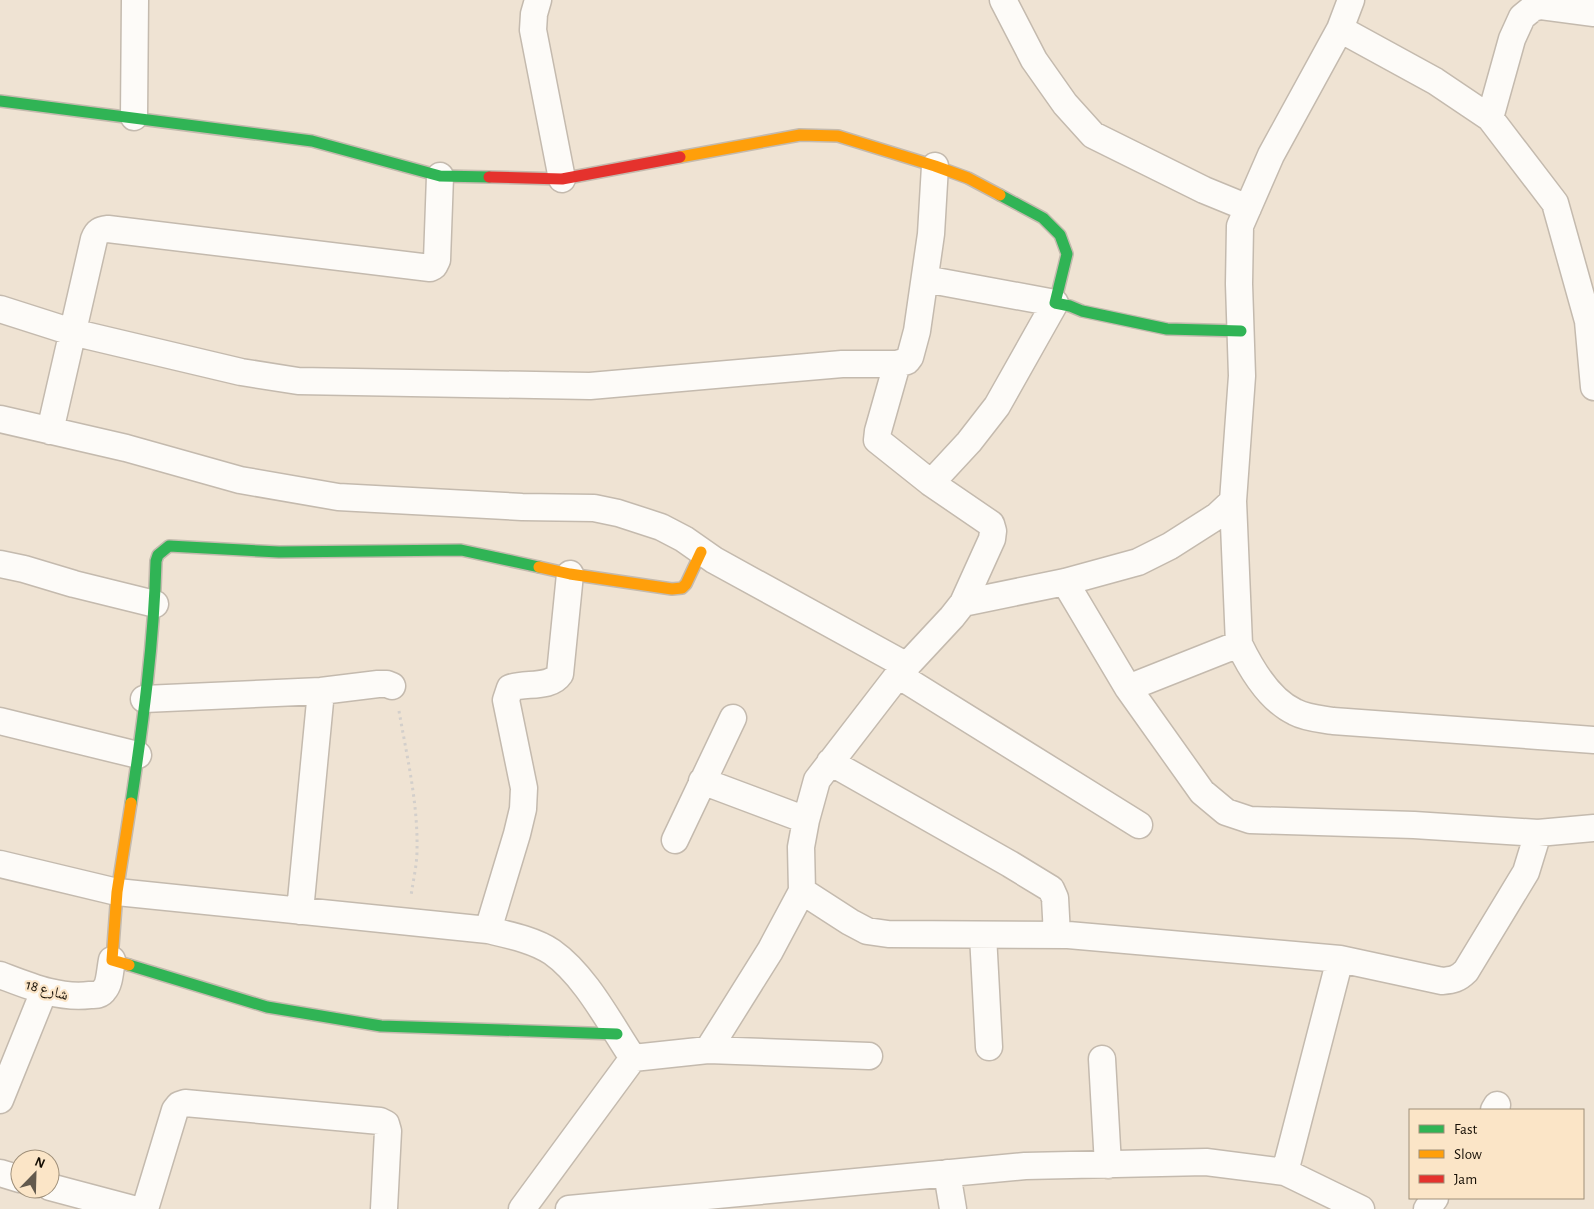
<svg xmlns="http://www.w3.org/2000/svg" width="1594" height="1209" viewBox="0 0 1594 1209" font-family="'Alegreya Sans','Noto Naskh Arabic',sans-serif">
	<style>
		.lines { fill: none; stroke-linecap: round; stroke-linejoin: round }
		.street-casing { stroke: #c4baae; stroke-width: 29 }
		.fast-casing { stroke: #c4baae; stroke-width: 14 }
		.slow-casing { stroke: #c4baae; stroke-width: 14 }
		.jam-casing { stroke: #c4baae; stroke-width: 14 }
		.path { stroke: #d3cfcb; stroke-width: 3; stroke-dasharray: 2.5 4; stroke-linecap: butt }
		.street { stroke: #fdfbf8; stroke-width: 26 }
		.fast { stroke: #30b455; stroke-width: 11 }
		.slow { stroke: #ff9f0a; stroke-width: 11 }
		.jam { stroke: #e5322d; stroke-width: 11 }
		.labels { text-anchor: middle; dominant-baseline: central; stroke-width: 4.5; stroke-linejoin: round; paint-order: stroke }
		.street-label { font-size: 15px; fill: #160f05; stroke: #fbe5c7 }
	</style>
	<rect width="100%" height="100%" fill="#efe3d3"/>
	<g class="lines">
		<!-- street casing -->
		<g class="street-casing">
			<path id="street" d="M538 0 534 14 533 30 562 179
				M1003 0 1034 60 1065 104 1093 135 1204 190 1248 208
				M1340 29 1435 81 1490 118 1555 203 1588 321 1594 387
				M134 117 135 0
				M1490 118 1512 39 1522 17 1533 8 1541 6 1594 13
				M925 279 1055 303 997 406 969 442 931 483
				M0 309 72 332 241 372 298 381 590 386 842 364H897L907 361 910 357 917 331 931 234 935 166
				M897 364 878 431 877 440 931 483 991 524 993 531 992 539 963 603
				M0 419 126 448 240 480 338 497 522 507 594 508 618 513 661 527 684 539 714 560 907 666
				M50 431 94 239C97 231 100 230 108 229L430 268 434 266 437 260 440 176
				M1233 501 1239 644C1251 669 1269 700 1295 712 1306 718 1321 719 1333 721L1594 740
				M0 564 24 569 74 584 155 604
				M1065 582 1128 688 1202 792 1226 812 1250 820 1414 825 1538 833 1594 828
				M898 675 1139 825
				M1128 688 1239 644
				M144 699 321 691 378 684H387L392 686
				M0 721 138 755
				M830 762 1010 864 1051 889 1055 898 1057 935
				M702 781 806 820
				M675 840 733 718
				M0 864 117 892 488 930C509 935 534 940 552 952 586 976 610 1024 633 1058L708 1050 869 1056
				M802 891 850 922 867 931 888 934 1068 935 1148 942 1340 959 1442 981C1453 980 1458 979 1466 971L1526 872 1538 833
				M300 911 321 691
				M488 930 517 834 523 809 524 788 506 700 510 688C525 682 550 689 560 674L570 574
				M983 935 989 1047
				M0 975C29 986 59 999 90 995 96 995 101 995 104 990 110 984 110 969 112 960
				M708 1050 770 951 802 891 801 847 806 820 817 780 898 675 952 617 963 603 1065 582 1138 562 1170 546 1217 516 1233 501 1242 376 1239 284 1240 226 1271 155 1340 29 1351 0
				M1102 1059 1108 1165
				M0 1100 44 991
				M1494 1110 1497 1105
				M1285 1172 1340 959
				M0 1173 20 1179
				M947 1173 953 1209
				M50 1187 133 1209
				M145 1209 175 1110 179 1105 185 1103 380 1121 386 1124 388 1131 384 1209
				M522 1209 633 1058
				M569 1209 1025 1166 1206 1162 1285 1172 1361 1209
				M1427 1209 1435 1198"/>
		</g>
		<!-- fast casing -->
		<g class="fast-casing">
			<path id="fast" d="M0 101 312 141 440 176 489 177
				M1000 195 1043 218 1060 235 1067 254 1055 303 1070 306 1082 311 1167 329 1241 331
				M131 803C143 723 154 642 156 561L158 555 169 546 279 552 461 550 539 567
				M129 965 267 1007 381 1026 617 1034"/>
		</g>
		<!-- slow casing -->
		<g class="slow-casing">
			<path id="slow" d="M680 157 800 135 838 136 935 166 968 178 1000 195
				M539 567 570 574 672 589 682 588 686 584 701 552
				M129 965 112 960 117 892 131 803"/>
		</g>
		<!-- jam casing -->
		<g class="jam-casing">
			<path id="jam" d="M489 177 562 179 680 157"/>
		</g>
		<!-- path -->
		<path class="path" d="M399 711C407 757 418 803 417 850 417 865 413 881 411 896"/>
		<!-- street -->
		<use href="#street" class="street"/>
		<!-- fast -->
		<use href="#fast" class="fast"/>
		<!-- slow -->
		<use href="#slow" class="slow"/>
		<!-- jam -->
		<use href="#jam" class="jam"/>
	</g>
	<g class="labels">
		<!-- street labels -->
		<g class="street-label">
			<text transform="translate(47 990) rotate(15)">شارع 18</text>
		</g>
	</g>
	<!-- legend -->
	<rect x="1409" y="1109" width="175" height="90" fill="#fbe5c7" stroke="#9f8f79"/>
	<rect x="1419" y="1125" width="25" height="8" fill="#30b455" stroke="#9f8f79"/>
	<text x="1454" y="1134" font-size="15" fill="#160f05">Fast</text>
	<rect x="1419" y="1150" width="25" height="8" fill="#ff9f0a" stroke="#9f8f79"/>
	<text x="1454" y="1159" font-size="15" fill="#160f05">Slow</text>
	<rect x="1419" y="1175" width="25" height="8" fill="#e5322d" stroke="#9f8f79"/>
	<text x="1454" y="1184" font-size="15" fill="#160f05">Jam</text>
	<!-- north arrow -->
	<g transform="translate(35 1174) rotate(23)"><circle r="24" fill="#fbe5c7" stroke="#9f8f79"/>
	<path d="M0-4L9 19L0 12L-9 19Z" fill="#62594d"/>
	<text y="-8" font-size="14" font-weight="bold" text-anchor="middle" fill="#160f05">N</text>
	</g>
</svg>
